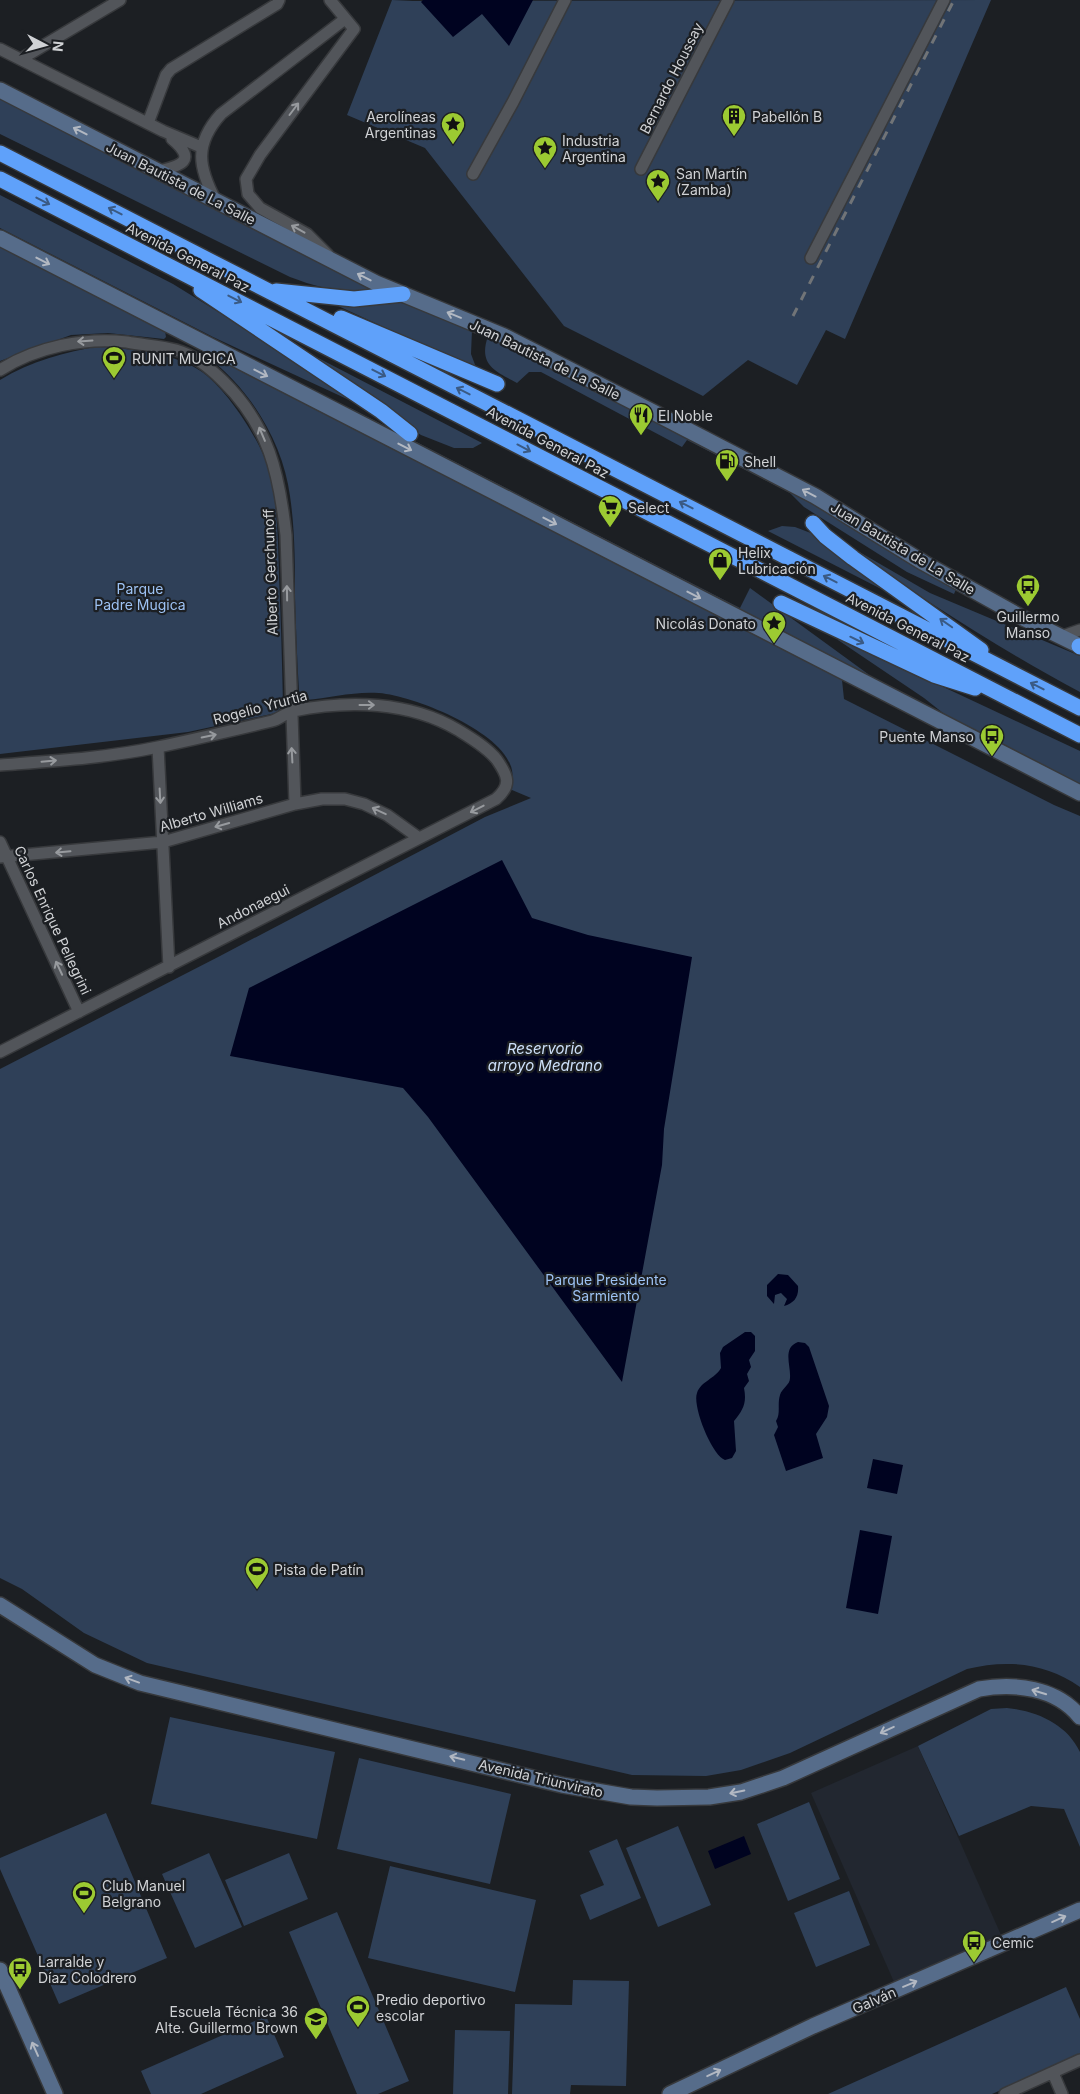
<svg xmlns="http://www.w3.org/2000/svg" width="1080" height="2094" viewBox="0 0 1080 2094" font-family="Inter,sans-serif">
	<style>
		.built { fill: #222730 }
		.green { fill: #2f4058 }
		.water { fill: #000320 }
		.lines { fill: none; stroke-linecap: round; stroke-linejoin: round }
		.street-casing { stroke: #37393c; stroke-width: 14 }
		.secondary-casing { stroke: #37393c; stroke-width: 18 }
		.highway-casing { stroke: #37393c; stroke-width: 18 }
		.street { stroke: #52555a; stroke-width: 11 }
		.secondary { stroke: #566c8a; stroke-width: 15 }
		.highway { stroke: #5fa1fa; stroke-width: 15 }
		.rail { stroke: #717477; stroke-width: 3; stroke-dasharray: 9 9; stroke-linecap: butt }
		.oneway { stroke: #979a9e }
		.oneway2 { stroke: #b2b8c2 }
		.oneway3 { stroke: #3a5a84 }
		.labels { text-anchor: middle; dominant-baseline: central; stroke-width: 4.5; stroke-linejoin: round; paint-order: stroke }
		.street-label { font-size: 14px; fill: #d0d2d5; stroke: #1c1f23 }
		.poi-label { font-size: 14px; fill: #d0d2d5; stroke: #1c1f23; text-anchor: start }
		.park-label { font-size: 14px; fill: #9dc2f3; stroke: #1c1f23 }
		.water-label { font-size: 15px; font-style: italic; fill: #ccdff8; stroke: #1c1f23 }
	</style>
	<rect width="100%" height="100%" fill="#1c1f23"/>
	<!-- built -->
	<path class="built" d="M918 1746 1001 1935 894 1982 811 1793Z"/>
	<!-- green -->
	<path class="green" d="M392 0 413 1 991 0 845 339 826 330 797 385 748 360 703 396 564 326 425 148 347 115Z
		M0 98 374 290C343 294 319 288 290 277L0 134Z
		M0 195 173 284 275 347 360 405 213 337 0 228Z
		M0 246 165 331 166 337 164 339 108 333 71 335 0 361Z
		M389 301 408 304 472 330 471 354 477 370 336 305Z
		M488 336 818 504 957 587 954 594 907 572 804 507 790 493 687 440 682 447 541 372H529L517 383C495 371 478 365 488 336Z
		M100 346C132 350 171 352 199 370 225 386 262 442 269 471 278 505 278 542 279 577 281 619 282 662 283 705L276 713 188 732 0 754V380C31 361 65 352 100 346Z
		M297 347 482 443 473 448H454L421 435Z
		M207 353 799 656 842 680 844 699 1054 805 1080 816V1687C1046 1663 1007 1659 967 1669L790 1753 741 1770 706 1776 632 1775 147 1663 84 1633 22 1589 0 1578V1069L220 956 485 817 531 798 512 790C512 781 514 772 510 764 496 729 414 696 379 693 355 691 329 698 306 700L299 691C297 660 296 630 295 599 295 565 295 530 290 496 283 442 249 387 206 356Z
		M350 408 740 608 750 588 868 674 866 676 349 410Z
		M782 526 795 527 816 535 891 594 768 531Z
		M856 550 930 593 1080 656V692C1001 650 928 602 854 552Z
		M839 638 1080 751V785L948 717 924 698 838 640Z
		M1007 1708C1037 1711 1067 1724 1080 1752V1847L1064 1809 1031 1806 959 1836 918 1746 991 1709Z
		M170 1717 335 1752 317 1839 151 1804Z
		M359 1758 511 1794 490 1884 337 1849Z
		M809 1802 840 1879 788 1901 757 1824Z
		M106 1813 167 1958 59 2004 0 1869V1858Z
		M678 1826 711 1905 658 1927 626 1848Z
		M617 1839 641 1898 590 1920 580 1895 604 1885 589 1851Z
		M209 1853 242 1927 195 1948 162 1874Z
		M289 1853 308 1899 244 1926 225 1880Z
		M390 1866 536 1900 515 1992 368 1958Z
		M849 1891 870 1945 816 1967 794 1913Z
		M337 1912 409 2081 378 2094H357L289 1932Z
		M573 1980 629 1981 626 2086 571 2085 570 2094H512L515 2004 572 2005Z
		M1066 1987 1080 2019V2055L992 2094H828Z
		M266 2016 284 2057 201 2094H151L141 2071Z
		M455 2030 510 2031 508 2094H453Z"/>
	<!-- water -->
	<path class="water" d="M423 0H533L509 46 482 14 453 37 421 2Z
		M502 860 532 918 588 935 692 957 664 1129 662 1165 622 1382 428 1117 403 1088 230 1056 249 988Z
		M778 1274 788 1275 798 1286C799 1297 794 1303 784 1306L787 1299 781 1293 775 1295 774 1304 767 1296V1285Z
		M745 1332H751L755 1336V1351L749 1360 751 1367 747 1374 749 1381 744 1388C747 1403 743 1410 734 1421L736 1451 732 1458 725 1460C712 1456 692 1406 697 1393 701 1381 715 1379 721 1368L720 1353 723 1347Z
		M798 1342 805 1343 809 1347 829 1406 827 1417 816 1434 823 1458 786 1471 774 1435 778 1427 776 1421C781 1413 777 1405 780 1395 782 1388 790 1385 790 1378 791 1365 782 1348 798 1342Z
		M873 1459 903 1465 897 1494 867 1488Z
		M860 1530 892 1536 878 1614 846 1608Z
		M744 1836 751 1854 715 1869 708 1851Z"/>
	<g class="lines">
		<!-- street casing -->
		<g class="street-casing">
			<path id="street" d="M0 49 163 131 201 147
				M21 59 120 0
				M148 123 166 75 171 69 277 4 279 0
				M641 169 728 0
				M158 171C182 166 197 160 172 139
				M473 174 513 102 565 0
				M216 201C198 167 194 144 221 114L345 19
				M328 255 307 234 260 208 248 194 246 179 260 155 354 29 330 0
				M811 258 944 0
				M0 370C36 347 85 337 127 342 143 345 160 346 176 350 194 355 210 368 223 381 269 426 279 473 286 535L295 804
				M1060 637 1080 630
				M158 747 169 967
				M0 765C53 761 106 758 158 747 196 739 234 730 272 721 280 719 285 713 293 711 348 700 409 701 458 730 471 738 488 748 497 760 508 776 512 785 496 799L0 1052
				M0 842 79 1012
				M0 857 163 842 295 804 322 799H345L364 804 387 815 419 838
				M1053 2073 1062 2094
				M1005 2094 1080 2060"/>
		</g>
		<!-- secondary casing -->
		<g class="secondary-casing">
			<path id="secondary" d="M0 90 376 283 504 336 655 413 815 496 924 563 1021 617 1080 646
				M0 238 1080 793
				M0 1605 95 1665 140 1683 562 1785 631 1797 657 1798 709 1797 741 1792 783 1778 979 1689C1014 1683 1056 1687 1080 1717
				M0 1970 55 2094
				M670 2094 813 2026 1080 1910"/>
		</g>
		<!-- highway casing -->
		<g class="highway-casing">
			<path id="highway" d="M0 153 1080 708
				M0 179 1080 735
				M201 290 381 411 410 434
				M276 291 354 299 403 294
				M341 318 497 384
				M813 523 825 536 853 558 981 650
				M781 603 934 675 975 688
				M1079 646 1080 647"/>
		</g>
		<!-- street -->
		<use href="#street" class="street"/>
		<!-- secondary -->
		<use href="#secondary" class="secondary"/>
		<!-- highway -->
		<use href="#highway" class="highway"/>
		<!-- rail -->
		<path class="rail" d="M793 316 954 0"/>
	</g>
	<!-- one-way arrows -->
	<defs><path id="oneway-shaft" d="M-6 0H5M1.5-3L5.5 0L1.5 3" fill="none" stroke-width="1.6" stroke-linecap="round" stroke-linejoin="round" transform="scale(1.25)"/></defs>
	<g class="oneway">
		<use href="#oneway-shaft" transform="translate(294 109) rotate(-53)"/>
		<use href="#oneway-shaft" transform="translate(298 229) rotate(-151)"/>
		<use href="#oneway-shaft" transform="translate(85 341) rotate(176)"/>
		<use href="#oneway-shaft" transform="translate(262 434) rotate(-113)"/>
		<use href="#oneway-shaft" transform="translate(287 593) rotate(-91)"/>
		<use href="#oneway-shaft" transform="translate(367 705)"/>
		<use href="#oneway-shaft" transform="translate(209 736) rotate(-12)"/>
		<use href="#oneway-shaft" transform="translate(292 755) rotate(-93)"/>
		<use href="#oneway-shaft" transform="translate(49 761) rotate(-5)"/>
		<use href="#oneway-shaft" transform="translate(160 796) rotate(87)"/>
		<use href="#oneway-shaft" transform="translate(477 809) rotate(153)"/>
		<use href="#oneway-shaft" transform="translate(379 811) rotate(-155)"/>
		<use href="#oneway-shaft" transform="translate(222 825) rotate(164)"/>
		<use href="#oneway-shaft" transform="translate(63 852) rotate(175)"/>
		<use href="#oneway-shaft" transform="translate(59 968) rotate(-115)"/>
	</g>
	<g class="oneway2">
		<use href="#oneway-shaft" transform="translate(80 131) rotate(-153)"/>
		<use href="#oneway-shaft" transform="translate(43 261) rotate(27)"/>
		<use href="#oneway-shaft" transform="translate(364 277) rotate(-153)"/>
		<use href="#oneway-shaft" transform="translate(454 315) rotate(-158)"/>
		<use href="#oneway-shaft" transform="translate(261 373) rotate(27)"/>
		<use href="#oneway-shaft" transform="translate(405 447) rotate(27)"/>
		<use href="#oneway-shaft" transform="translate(809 493) rotate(-152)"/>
		<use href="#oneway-shaft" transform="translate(550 521) rotate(27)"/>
		<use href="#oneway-shaft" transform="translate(694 595) rotate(27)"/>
		<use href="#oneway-shaft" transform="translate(132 1680) rotate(-160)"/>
		<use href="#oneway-shaft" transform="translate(1039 1692) rotate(-163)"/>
		<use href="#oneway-shaft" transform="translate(887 1730) rotate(155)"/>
		<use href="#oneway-shaft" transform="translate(457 1758) rotate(-166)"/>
		<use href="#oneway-shaft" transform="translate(737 1792) rotate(168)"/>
		<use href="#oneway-shaft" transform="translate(1059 1919) rotate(-24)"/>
		<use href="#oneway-shaft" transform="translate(910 1984) rotate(-23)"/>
		<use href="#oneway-shaft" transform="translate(35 2049) rotate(-114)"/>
		<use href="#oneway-shaft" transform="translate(714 2073) rotate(-25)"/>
	</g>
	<g class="oneway3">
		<use href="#oneway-shaft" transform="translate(43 201) rotate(27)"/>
		<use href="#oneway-shaft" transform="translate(115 211) rotate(-153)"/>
		<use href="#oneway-shaft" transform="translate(235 299) rotate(27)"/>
		<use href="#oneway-shaft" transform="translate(379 373) rotate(27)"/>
		<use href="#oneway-shaft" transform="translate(463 391) rotate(-153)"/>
		<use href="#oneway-shaft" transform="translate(524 448) rotate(28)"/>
		<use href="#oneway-shaft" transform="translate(686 505) rotate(-153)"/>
		<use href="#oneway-shaft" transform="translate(830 579) rotate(-153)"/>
		<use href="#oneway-shaft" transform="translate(946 623) rotate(-145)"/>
		<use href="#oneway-shaft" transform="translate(857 640) rotate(26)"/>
		<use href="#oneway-shaft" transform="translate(1037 686) rotate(-153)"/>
	</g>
	<!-- icons -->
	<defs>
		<g id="building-pin" transform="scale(1.25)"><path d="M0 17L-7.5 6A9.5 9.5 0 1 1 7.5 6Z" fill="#9cca32" stroke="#1c1f23"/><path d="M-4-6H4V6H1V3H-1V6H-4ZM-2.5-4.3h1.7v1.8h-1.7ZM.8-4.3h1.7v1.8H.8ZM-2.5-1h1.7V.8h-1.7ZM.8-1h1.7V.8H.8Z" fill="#111"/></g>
		<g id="sight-pin" transform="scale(1.25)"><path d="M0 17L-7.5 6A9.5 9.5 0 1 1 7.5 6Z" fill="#9cca32" stroke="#1c1f23"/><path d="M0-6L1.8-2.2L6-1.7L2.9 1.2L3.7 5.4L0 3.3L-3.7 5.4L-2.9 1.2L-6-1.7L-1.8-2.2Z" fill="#111"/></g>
		<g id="stadium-pin" transform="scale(1.25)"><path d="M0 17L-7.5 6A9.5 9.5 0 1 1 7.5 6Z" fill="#9cca32" stroke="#1c1f23"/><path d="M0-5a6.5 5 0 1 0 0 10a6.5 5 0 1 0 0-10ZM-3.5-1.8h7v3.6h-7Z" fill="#111"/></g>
		<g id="restaurant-pin" transform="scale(1.25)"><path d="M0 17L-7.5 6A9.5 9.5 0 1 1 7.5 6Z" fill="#9cca32" stroke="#1c1f23"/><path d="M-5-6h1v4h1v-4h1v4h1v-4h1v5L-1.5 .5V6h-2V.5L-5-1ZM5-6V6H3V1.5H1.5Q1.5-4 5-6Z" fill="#111"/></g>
		<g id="fuel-pin" transform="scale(1.25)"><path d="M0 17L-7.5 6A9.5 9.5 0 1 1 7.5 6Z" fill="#9cca32" stroke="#1c1f23"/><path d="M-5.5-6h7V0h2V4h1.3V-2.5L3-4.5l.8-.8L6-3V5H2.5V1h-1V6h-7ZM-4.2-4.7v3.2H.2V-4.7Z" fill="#111"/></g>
		<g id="supermarket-pin" transform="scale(1.25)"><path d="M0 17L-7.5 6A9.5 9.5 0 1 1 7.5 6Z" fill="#9cca32" stroke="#1c1f23"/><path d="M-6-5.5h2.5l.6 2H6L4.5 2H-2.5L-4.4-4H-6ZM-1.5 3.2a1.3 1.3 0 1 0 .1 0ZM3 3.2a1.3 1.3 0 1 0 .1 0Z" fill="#111"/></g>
		<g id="shop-pin" transform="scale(1.25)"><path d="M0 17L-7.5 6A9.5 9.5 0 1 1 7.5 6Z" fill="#9cca32" stroke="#1c1f23"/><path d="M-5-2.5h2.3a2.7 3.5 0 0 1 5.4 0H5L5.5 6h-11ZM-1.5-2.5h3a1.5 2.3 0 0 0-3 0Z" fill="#111"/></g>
		<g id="bus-pin" transform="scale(1.25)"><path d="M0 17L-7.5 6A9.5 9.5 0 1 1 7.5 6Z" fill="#9cca32" stroke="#1c1f23"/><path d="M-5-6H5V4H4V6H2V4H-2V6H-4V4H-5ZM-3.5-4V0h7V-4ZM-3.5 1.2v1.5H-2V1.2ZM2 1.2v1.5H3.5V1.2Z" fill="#111"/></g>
		<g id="school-pin" transform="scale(1.25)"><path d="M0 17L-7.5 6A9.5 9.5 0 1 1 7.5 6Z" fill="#9cca32" stroke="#1c1f23"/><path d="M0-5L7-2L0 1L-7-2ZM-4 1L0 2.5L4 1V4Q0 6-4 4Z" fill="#111"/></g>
	</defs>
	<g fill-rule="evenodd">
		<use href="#building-pin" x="734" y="116"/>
		<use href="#sight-pin" x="453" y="124"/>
		<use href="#sight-pin" x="545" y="148"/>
		<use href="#sight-pin" x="658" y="181"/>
		<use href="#stadium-pin" x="114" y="358"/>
		<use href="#restaurant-pin" x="641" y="415"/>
		<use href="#fuel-pin" x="727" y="461"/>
		<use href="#supermarket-pin" x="610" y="507"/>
		<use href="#shop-pin" x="720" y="560"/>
		<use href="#bus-pin" x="1028" y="586"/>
		<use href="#sight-pin" x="774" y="623"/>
		<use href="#bus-pin" x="992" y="736"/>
		<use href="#stadium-pin" x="257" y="1569"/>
		<use href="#stadium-pin" x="84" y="1893"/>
		<use href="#bus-pin" x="974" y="1942"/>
		<use href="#bus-pin" x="20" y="1969"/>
		<use href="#stadium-pin" x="358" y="2007"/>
		<use href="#school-pin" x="316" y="2019"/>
	</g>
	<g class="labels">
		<!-- street labels -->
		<g class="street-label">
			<text transform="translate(671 78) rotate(-63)">Bernardo Houssay</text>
			<text transform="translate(181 183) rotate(27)">Juan Bautista de La Salle</text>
			<text transform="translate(188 257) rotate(27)">Avenida General Paz</text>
			<text transform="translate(545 359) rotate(26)">Juan Bautista de La Salle</text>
			<text transform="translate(548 442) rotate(28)">Avenida General Paz</text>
			<text transform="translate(903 548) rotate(31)">Juan Bautista de La Salle</text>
			<text transform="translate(270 572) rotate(-92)">Alberto Gerchunoff</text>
			<text transform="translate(908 627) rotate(27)">Avenida General Paz</text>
			<text transform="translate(260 707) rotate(-15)">Rogelio Yrurtia</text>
			<text transform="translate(211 812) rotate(-16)">Alberto Williams</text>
			<text transform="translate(253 906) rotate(-27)">Andonaegui</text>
			<text transform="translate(53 920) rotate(65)">Carlos Enrique Pellegrini</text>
			<text transform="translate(541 1778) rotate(13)">Avenida Triunvirato</text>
			<text transform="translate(874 2000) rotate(-23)">Galván</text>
		</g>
		<!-- poi labels -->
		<g class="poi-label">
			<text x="436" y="116" text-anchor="end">Aerolíneas<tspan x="436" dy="16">Argentinas</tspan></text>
			<text x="752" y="116">Pabellón B</text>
			<text x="562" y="140">Industria<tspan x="562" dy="16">Argentina</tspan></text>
			<text x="676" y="173">San Martín<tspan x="676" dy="16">(Zamba)</tspan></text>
			<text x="132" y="358">RUNIT MUGICA</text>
			<text x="658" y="415">El Noble</text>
			<text x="744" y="461">Shell</text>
			<text x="628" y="507">Select</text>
			<text x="738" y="552">Helix<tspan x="738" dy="16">Lubricación</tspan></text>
			<text x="1028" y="616" text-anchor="middle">Guillermo<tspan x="1028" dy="16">Manso</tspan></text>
			<text x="756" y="623" text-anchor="end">Nicolás Donato</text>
			<text x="974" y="736" text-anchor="end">Puente Manso</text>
			<text x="274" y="1569">Pista de Patín</text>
			<text x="102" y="1885">Club Manuel<tspan x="102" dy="16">Belgrano</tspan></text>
			<text x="992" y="1942">Cemic</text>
			<text x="38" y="1961">Larralde y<tspan x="38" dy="16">Díaz Colodrero</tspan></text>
			<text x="376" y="1999">Predio deportivo<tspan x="376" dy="16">escolar</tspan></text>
			<text x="298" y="2011" text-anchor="end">Escuela Técnica 36<tspan x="298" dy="16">Alte. Guillermo Brown</tspan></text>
		</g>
		<!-- park labels -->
		<g class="park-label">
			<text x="140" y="588">Parque<tspan x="140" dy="16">Padre Mugica</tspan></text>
			<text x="606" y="1279">Parque Presidente<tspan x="606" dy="16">Sarmiento</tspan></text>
		</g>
		<!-- water labels -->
		<g class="water-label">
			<text x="545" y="1048">Reservorio<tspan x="545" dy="17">arroyo Medrano</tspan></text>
		</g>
	</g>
	<!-- north arrow -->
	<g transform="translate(45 45) rotate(96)" stroke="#1c1f23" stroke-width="4" paint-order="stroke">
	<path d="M0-4L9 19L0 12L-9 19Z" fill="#d0d2d5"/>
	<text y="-8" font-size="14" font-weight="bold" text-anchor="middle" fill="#d0d2d5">N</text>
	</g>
</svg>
